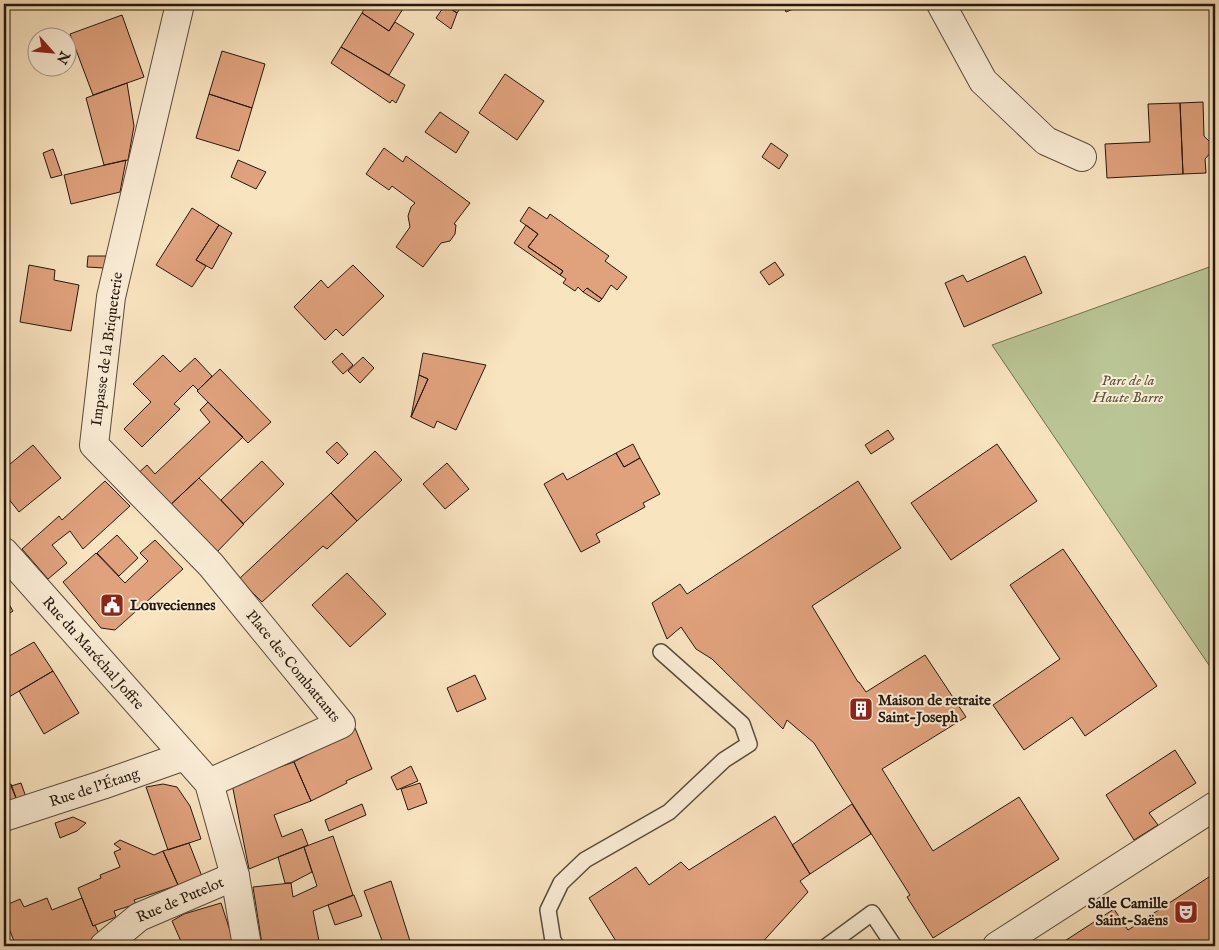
<svg xmlns="http://www.w3.org/2000/svg" width="1219" height="950" viewBox="0 0 1219 950" font-family="'IM FELL English',serif">
	<style>
		.green { fill: #bac595; stroke: #706e51 }
		.building { fill: #e0a27d; stroke: #25180d }
		.lines { fill: none; stroke-linecap: round; stroke-linejoin: round }
		.lane-casing { stroke: #5a4b3a; stroke-width: 18 }
		.street-casing { stroke: #5a4b3a; stroke-width: 30 }
		.lane { stroke: #fbedd6; stroke-width: 15 }
		.street { stroke: #fbedd6; stroke-width: 28 }
		.labels { text-anchor: middle; dominant-baseline: central; stroke-width: 4; stroke-linejoin: round; paint-order: stroke }
		.street-label { font-size: 15px; fill: #25180d; stroke: #fbedd6 }
		.park-label { font-size: 15px; font-style: italic; fill: #59553d; stroke: #fbedd6 }
		.poi-label { font-size: 15px; font-weight: bold; fill: #25180d; stroke: #fbedd6; text-anchor: start }
	</style>
	<rect width="100%" height="100%" fill="#f9e4c0"/>
	<filter id="stains"><feTurbulence type="fractalNoise" baseFrequency=".004" numOctaves="4"/><feColorMatrix values="0 0 0 0 .2 0 0 0 0 .09 0 0 0 0 .02 0 0 0 .5 -.17"/></filter>
	<radialGradient id="worn" r=".72"><stop offset=".6" stop-color="#630" stop-opacity="0"/><stop offset="1" stop-color="#630" stop-opacity=".3"/></radialGradient>
	<!-- green -->
	<path class="green" d="M1215 265V674L992 345Z"/>
	<!-- building -->
	<path class="building" d="M367 4H406L389 31 362 13Z
		M443 4H463L457 13Z
		M783 4H805L786 12Z
		M445 5 457 13 451 29 436 18Z
		M362 13 389 31 395 22 414 34 389 75 341 47Z
		M122 15 144 77 93 95 70 34Z
		M341 47 405 85 396 103 392 100 390 103 331 63Z
		M222 51 265 64 252 108 209 94Z
		M505 74 544 101 517 140 479 113Z
		M127 83 134 126 128 160 104 165 86 98Z
		M209 94 252 108 239 151 196 138Z
		M1203 102 1204 136 1210 142 1211 152 1205 159 1206 173 1183 174 1180 103Z
		M1180 103 1183 174 1107 178 1105 144 1150 142 1148 104Z
		M440 112 469 132 456 153 425 132Z
		M771 143 788 155 779 169 762 157Z
		M384 148 403 162 406 156 470 203 454 224 456 225 455 234 450 241 441 243 423 267 396 247 410 227 408 216 411 207 415 203 392 186 389 190 366 174Z
		M53 149 62 175 51 178 43 153Z
		M126 160 120 192 71 204 64 175Z
		M238 160 266 172 256 189 231 177Z
		M529 207 547 219 550 214 609 256 605 261 627 277 617 290 611 285 602 299 587 288 583 292 578 287 575 291 563 283 566 279 560 275 563 271 528 247 538 234 520 221Z
		M192 208 219 225 196 260 206 266 192 287 156 265Z
		M219 225 232 233 212 269 196 260Z
		M526 225 538 234 528 247 563 271 560 275 514 243Z
		M88 256H106L104 268 87 267Z
		M1025 256 1042 293 964 327 945 283 963 275 967 282Z
		M775 262 784 275 769 285 760 272Z
		M29 265 55 270 54 280 79 285 71 331 20 322Z
		M353 265 384 296 343 336 336 329 325 340 294 307 321 280 328 288Z
		M587 288 602 299 599 302 583 292Z
		M342 353 353 365 343 374 332 362Z
		M423 353 486 365 456 430 437 421 434 428 411 417 428 379 419 375Z
		M163 355 180 372 195 358 212 376 198 390 193 385 174 404 180 409 142 447 124 429 151 402 133 384Z
		M363 357 374 368 360 383 348 371Z
		M220 369 271 422 248 443 197 391Z
		M419 375 428 379 411 417Z
		M208 402 243 437 167 508 134 477 147 465 155 474 210 422 200 410Z
		M888 430 894 439 871 454 865 445Z
		M337 442 348 454 338 464 326 452Z
		M633 444 640 458 624 467 616 453Z
		M997 444 1037 501 951 560 911 503Z
		M33 445 61 478 19 512 4 493V469Z
		M375 451 402 480 357 521 331 493Z
		M616 453 624 467 640 458 660 494 643 503 645 507 596 534 600 542 581 552 544 484 563 473 567 480Z
		M262 461 284 484 243 524 221 500Z
		M447 463 469 489 445 509 423 484Z
		M199 478 244 524 215 554 167 508Z
		M105 481 130 506 83 549 70 531 52 545 67 563 48 579 22 549 59 516 62 520Z
		M858 481 901 548 812 606 858 682H859L866 692 925 655 966 717 882 769 933 851 1019 797 1059 859 933 938 907 897 910 895 814 743 787 720 783 729 712 659 696 649 681 627 667 639 652 603 680 584 687 594Z
		M331 493 357 521 327 549 323 546 262 602 239 579Z
		M117 535 138 558 119 576 97 553Z
		M155 540 183 569 115 630 101 628 63 582 96 553 125 583 148 561 140 553Z
		M1063 549 1157 686 1085 736 1072 717 1024 750 993 705 1060 659 1010 585Z
		M347 573 386 614 350 647 312 605Z
		M4 596 13 611 4 617Z
		M34 642 53 671 4 700V659Z
		M53 671 79 713 44 734 19 691Z
		M475 675 486 699 457 712 447 688Z
		M355 728 372 769 346 781 347 783 311 801 294 762Z
		M1175 750 1196 783 1149 813 1158 825 1134 840 1106 795Z
		M294 762 311 801 274 815 282 837 302 829 308 845 249 869 232 784Z
		M411 766 418 781 397 790 391 777Z
		M21 783 27 800 18 803 11 786Z
		M420 783 427 803 408 810 401 789Z
		M11 784 18 803 4 807V787Z
		M163 784 177 787 190 806 201 839 168 850 146 787Z
		M362 804 366 815 329 831 325 820Z
		M852 804 871 834 810 874 792 845Z
		M775 816 810 874 800 881 808 892 759 946H619L589 898 636 867 649 885 681 862 689 870Z
		M73 817 86 823 77 831 60 838 55 823Z
		M333 836 353 895 313 911 319 941 262 944 253 887 291 883 293 897 317 886 304 847Z
		M120 840 154 855 163 851 178 885 134 900 136 904 114 911 116 917 93 926 78 888 101 878 100 875 120 867 114 852 121 849 114 844Z
		M189 843 203 879 178 885 163 851Z
		M304 847 312 872 291 883H285L278 857Z
		M1215 873V946H1057L1114 909 1128 930Z
		M391 881 410 941 395 946H384L364 891Z
		M354 895 362 916 335 925 328 905Z
		M47 898 52 910 82 898 93 926 95 925 101 938 91 946H16L4 916V906L20 899 24 907Z
		M221 903 235 946H183L172 921 184 914Z
		M319 941 320 946H263L262 944Z"/>
	<g class="lines">
		<!-- lane casing -->
		<g class="lane-casing">
			<path id="lane" d="M557 946 553 941 548 910 561 883 585 860 669 812 724 760 749 744 742 724 661 652
				M827 946 872 913 894 946"/>
		</g>
		<!-- street casing -->
		<g class="street-casing">
			<g id="street">
				<path id="s1" d="M180 4 111 297 94 445 211 565 341 724 209 783"/>
				<path d="M941 4 983 81 1046 141 1082 157"/>
				<path id="s2" d="M4 552 209 783 235 876 247 946"/>
				<path id="s3" d="M4 817 102 785 184 756"/>
				<path id="s4" d="M104 946 139 917 235 876"/>
				<path d="M997 946 1215 806"/>
			</g>
		</g>
		<!-- lane -->
		<use href="#lane" class="lane"/>
		<!-- street -->
		<use href="#street" class="street"/>
	</g>
	<!-- icons -->
	<defs>
		<g id="civic-square" transform="scale(1.25)"><rect x="-9" y="-9" width="18" height="18" rx="4" fill="#8f2418" stroke="#fbedd6"/><path d="M-.6-6.5H3V-4.5H.6V-3L4-1V1h2V6H-6V1h2V-1L-.6-3ZM-1.2 2.5V6h2.4V2.5Z" fill="#fff"/></g>
		<g id="building-square" transform="scale(1.25)"><rect x="-9" y="-9" width="18" height="18" rx="4" fill="#8f2418" stroke="#fbedd6"/><path d="M-4-6H4V6H1V3H-1V6H-4ZM-2.5-4.3h1.7v1.8h-1.7ZM.8-4.3h1.7v1.8H.8ZM-2.5-1h1.7V.8h-1.7ZM.8-1h1.7V.8H.8Z" fill="#fff"/></g>
		<g id="theatre-square" transform="scale(1.25)"><rect x="-9" y="-9" width="18" height="18" rx="4" fill="#8f2418" stroke="#fbedd6"/><path d="M-5-5.5Q0-4 5-5.5V0Q5 5 0 6Q-5 5-5 0ZM-3.3-2.5H-1v1.5H-3.3ZM1-2.5H3.3v1.5H1ZM-2.8 1Q0 5.5 2.8 1Z" fill="#fff"/></g>
	</defs>
	<g fill-rule="evenodd">
		<use href="#civic-square" x="112" y="605"/>
		<use href="#building-square" x="861" y="709"/>
		<use href="#theatre-square" x="1186" y="912"/>
	</g>
	<g class="labels">
		<!-- street labels -->
		<g class="street-label">
			<text transform="translate(107 349) rotate(-82)">Impasse de la Briqueterie</text>
			<text stroke="none"><textPath href="#s2" startOffset="135">Rue du Maréchal Joffre</textPath></text>
			<text stroke="none"><textPath href="#s1" startOffset="748">Place des Combattants</textPath></text>
			<text stroke="none"><textPath href="#s3" startOffset="95">Rue de l'Étang</textPath></text>
			<text stroke="none"><textPath href="#s4" startOffset="90">Rue de Putelot</textPath></text>
		</g>
		<!-- park labels -->
		<g class="park-label">
			<text x="1128" y="380">Parc de la<tspan x="1128" dy="17">Haute Barre</tspan></text>
		</g>
		<!-- poi labels -->
		<g class="poi-label">
			<text x="130" y="605">Louveciennes</text>
			<text x="878" y="700">Maison de retraite<tspan x="878" dy="17">Saint-Joseph</tspan></text>
			<text x="1168" y="903" text-anchor="end">Salle Camille<tspan x="1168" dy="17">Saint-Saëns</tspan></text>
		</g>
	</g>
	<!-- margin -->
	<rect width="1219" height="950" fill="none" stroke="#f9e4c0" stroke-width="20"/>
	<rect x="5" y="5" width="1209" height="940" fill="none" stroke="#25180d" stroke-width="2.5"/>
	<rect x="10" y="10" width="1199" height="930" fill="none" stroke="#25180d"/>
	<!-- north arrow -->
	<g transform="translate(52 52) rotate(117)"><circle r="24" fill="#fbedd6" stroke="#a59886"/>
	<path d="M0-4L9 19L0 12L-9 19Z" fill="#8f2418"/>
	<text y="-8" font-size="14" font-weight="bold" text-anchor="middle" fill="#25180d">N</text>
	</g>
	<rect width="100%" height="100%" filter="url(#stains)"/>
	<rect width="100%" height="100%" fill="url(#worn)"/>
</svg>
